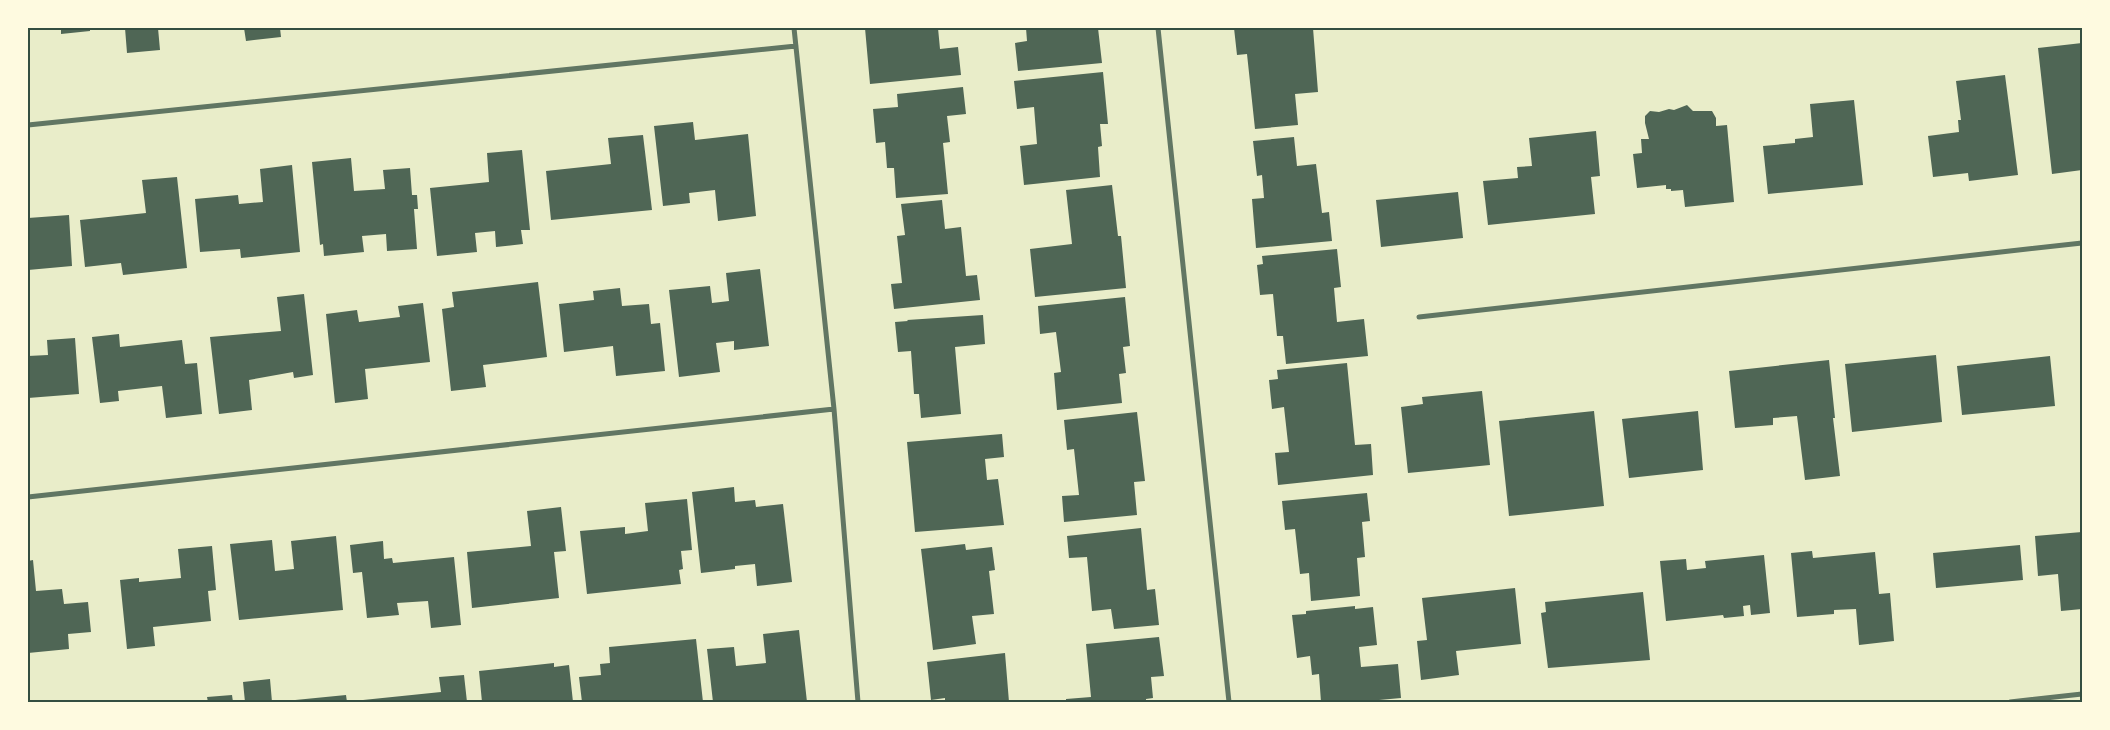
<svg xmlns="http://www.w3.org/2000/svg" width="2110" height="730" viewBox="0 0 2110 730" font-family="'Archivo Narrow',sans-serif">
	<style>
		.building { fill: #4f6655 }
		.lines { fill: none; stroke-linecap: round; stroke-linejoin: round }
		.minor { stroke: #617663; stroke-width: 5 }
		.neatline { fill: none; stroke: #344e41; stroke-width: 2 }
	</style>
	<rect width="100%" height="100%" fill="#e9edc9"/>
	<!-- building -->
	<path class="building" d="M61 28H90V31L61 34Z
		M125 28H158L160 50 127 53Z
		M244 28H280L281 37 246 41Z
		M865 28H938L940 49 958 47 961 75 870 84Z
		M1026 28H1098L1102 63 1018 71 1015 43 1027 41Z
		M1234 28H1313L1318 92 1295 94 1298 125 1255 129 1247 54 1237 55Z
		M2082 43V170L2052 174 2038 48Z
		M1103 72 1108 124H1100L1102 146 1098 147 1100 177 1024 185 1020 146 1037 144 1034 107 1017 109 1014 81Z
		M2005 75 2018 175 1969 181 1968 173 1933 177 1928 136 1959 132 1958 120H1961L1956 81Z
		M963 87 966 114 947 116 950 142 943 143 948 194 896 198 894 168H887L885 142 876 143 873 109 898 107 897 94Z
		M1854 100 1863 185 1768 194 1763 146 1795 143V139L1813 137 1810 104Z
		M1687 105 1693 111H1712L1716 118V126L1727 125 1734 202 1685 207 1683 190 1671 191V189H1666V185L1637 188 1633 154 1642 153 1641 139H1649L1645 123V116L1650 111 1659 112 1669 109 1674 110Z
		M693 122 695 140 748 134 756 216 718 221 715 190 689 193 690 203 663 206 654 126Z
		M1596 131 1600 176 1591 177 1595 214 1488 225 1483 181 1518 178 1517 167 1532 166 1529 138Z
		M643 135 652 210 551 220 546 171 611 164 608 138Z
		M1294 137 1297 166 1316 164 1322 213 1329 212 1332 241 1256 248 1252 199 1264 198 1262 175 1257 176 1253 141Z
		M522 150 530 230H521L523 244 496 247 495 231 475 233 477 252 437 256 430 188 489 182 487 153Z
		M351 158 354 191 385 189 383 170 410 168 412 195H417L418 209H414L417 249 387 251 386 234 362 236 364 252 324 256 323 244 320 245 312 162Z
		M292 165 300 252 241 258 240 249 200 252 195 199 238 195 239 204 263 202 260 169Z
		M177 177 187 268 123 275 121 263 85 267 80 220 146 213 142 180Z
		M1112 185 1118 236H1121L1126 288 1035 297 1030 249 1072 244 1066 190Z
		M1458 192 1463 238 1381 247 1376 200Z
		M942 200 945 229 961 227 966 276 977 275 980 300 894 309 891 284 902 283 897 236 905 235 901 204Z
		M69 215 72 266 28 270V218Z
		M1337 249 1341 287 1334 288 1337 322 1364 319 1368 356 1286 364 1283 336H1277L1273 294 1260 295 1257 265 1263 264 1262 256Z
		M760 269 769 346 734 350V341L716 343 720 372 679 377 669 290 710 286 712 303 729 301 726 273Z
		M538 282 547 357 483 365 486 387 451 391 442 309 454 307 452 292Z
		M620 288 622 306 649 304 651 324 660 323 665 371 616 376 613 346 564 352 559 304 594 300 593 291Z
		M304 294 313 375 294 378 293 372 249 380 252 410 219 414 210 337 281 331 277 297Z
		M1125 297 1130 346 1123 347 1126 373 1119 374 1122 403 1057 410 1054 373 1061 372 1056 332 1040 334 1038 306Z
		M423 303 430 362 365 369 368 399 335 403 326 314 357 310 359 322 400 317 398 306Z
		M983 315 985 344 955 347 961 414 921 418 919 394H914L911 351 898 352 895 322 908 321 907 320Z
		M119 334 120 347 182 340 185 364 197 363 202 414 166 418 162 386 118 391 119 401 100 403 92 337Z
		M75 338 79 394 28 398V356L48 355 47 340Z
		M1936 355 1942 422 1852 432 1845 364Z
		M2050 356 2055 406 1962 415 1957 366Z
		M1829 360 1835 418H1833L1840 476 1805 480 1797 416 1773 418V425L1735 428 1729 371Z
		M1347 363 1355 445 1371 444 1373 475 1278 485 1275 453 1289 452 1284 407 1272 409 1269 380 1278 379 1277 370Z
		M1482 391 1490 465 1408 473 1401 407 1423 404 1422 397Z
		M1594 411 1604 506 1509 516 1499 421Z
		M1698 411 1703 470 1629 478 1622 419Z
		M1137 412 1145 481 1134 482 1137 515 1064 522 1062 496 1079 495 1074 449 1067 450 1064 420Z
		M1002 434 1004 457 985 459 987 480 998 479 1004 525 915 532 907 442Z
		M734 487 735 502 755 500 756 507 783 504 792 582 757 586 755 564 735 566V569L701 573 692 492Z
		M1367 493 1370 521 1362 522 1365 557 1357 558 1360 596 1311 601 1309 573 1300 574 1295 529 1285 530 1282 501Z
		M687 499 692 550 681 551 683 569 679 570 681 584 587 594 580 531 625 527V534L648 531 645 503Z
		M561 507 566 551 554 552 559 598 472 608 467 552 531 546 527 511Z
		M1141 528 1147 590 1155 589 1159 625 1114 629 1111 609 1092 611 1087 557 1069 558 1067 536Z
		M2082 532V609L2061 611 2058 574 2038 576 2035 536Z
		M336 536 343 610 239 620 230 544 272 540 275 571 294 569 291 541Z
		M383 541 384 559 392 558 393 563 454 557 461 625 431 628 428 601 397 603 399 615 367 618 362 572 353 573 350 545Z
		M965 544 966 550 992 547 995 570 989 571 994 614 972 616 976 644 933 650 921 549Z
		M2020 545 2023 580 1936 588 1933 553Z
		M212 546 216 590 208 591 211 621 153 627 155 646 127 649 120 580 139 578V582L181 578 178 549Z
		M1812 551 1813 558 1875 552 1879 594 1890 593 1894 641 1859 645 1856 609 1834 610V614L1797 617 1791 553Z
		M1764 555 1770 613 1751 615 1750 605 1743 606 1744 616 1724 618 1723 615 1666 621 1660 561 1686 559 1687 570 1706 568 1705 561Z
		M33 560 36 591 62 589 64 604 88 602 91 632 68 634 69 649 28 653V561Z
		M1515 588 1521 644 1456 651 1459 675 1421 680 1417 641 1427 640 1422 598Z
		M1643 592 1650 660 1548 668 1541 613 1546 612 1545 602Z
		M1355 606V609L1373 607 1377 645 1359 647 1361 667 1398 664 1401 698 1357 702H1321L1319 674 1312 675 1310 656 1297 658 1292 615 1306 614V611Z
		M799 630 807 702H713L707 649 734 647 736 666 766 663 763 634Z
		M1159 637 1164 676 1151 677 1153 698 1146 699V702H1066V699L1091 697 1086 644Z
		M696 639 703 702H582L579 677 601 675 600 664 610 663 609 647Z
		M1005 653 1009 702H945V698L931 700 927 662Z
		M554 663V667L569 665 573 702H482L479 671Z
		M464 675 467 702H363V700L441 692 439 677Z
		M270 679 272 702H245L243 682Z
		M232 695 233 702H208L207 697Z
		M346 695 347 702H285V701Z"/>
	<g class="lines">
		<!-- minor -->
		<path class="minor" d="M794 28 834 409 858 702
			M1158 28 1229 702
			M28 125 796 46
			M1419 317 2082 243
			M28 497 834 409
			M2010 702 2082 694"/>
	</g>
	<!-- border -->
	<rect width="2110" height="730" fill="none" stroke="#fefae0" stroke-width="58"/>
	<rect x="29" y="29" width="2052" height="672" class="neatline"/>
</svg>
